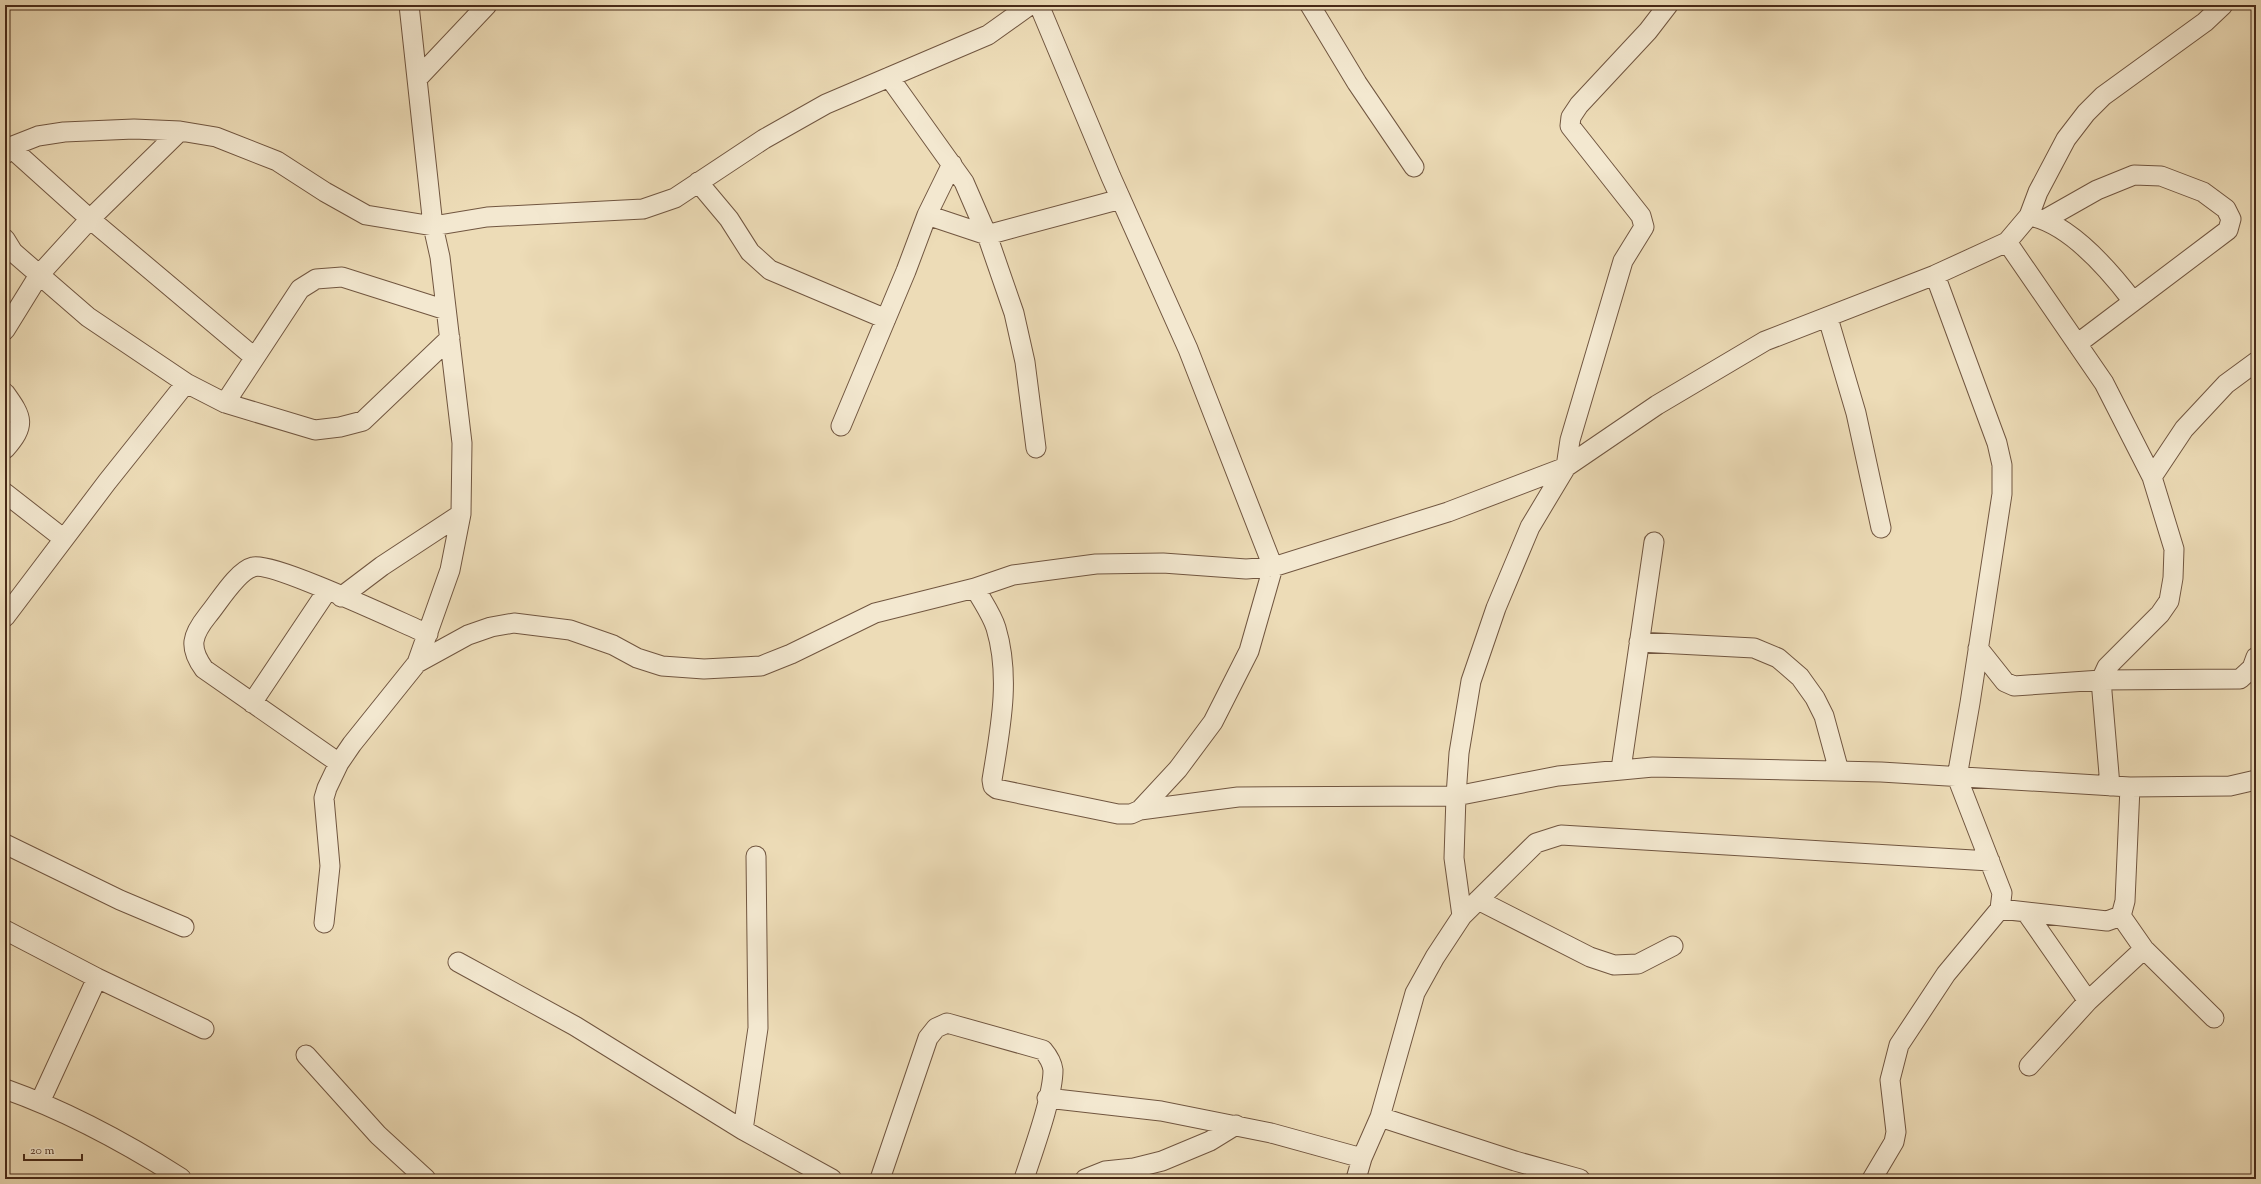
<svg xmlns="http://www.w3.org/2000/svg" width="2261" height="1184" viewBox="0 0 2261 1184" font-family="'Sorts Mill Goudy',serif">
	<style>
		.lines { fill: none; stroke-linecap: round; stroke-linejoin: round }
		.street-casing { stroke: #715640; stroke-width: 21 }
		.street { stroke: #f3e8d0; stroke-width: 19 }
	</style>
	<rect width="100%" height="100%" fill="#eddcb7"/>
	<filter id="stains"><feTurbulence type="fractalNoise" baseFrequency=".005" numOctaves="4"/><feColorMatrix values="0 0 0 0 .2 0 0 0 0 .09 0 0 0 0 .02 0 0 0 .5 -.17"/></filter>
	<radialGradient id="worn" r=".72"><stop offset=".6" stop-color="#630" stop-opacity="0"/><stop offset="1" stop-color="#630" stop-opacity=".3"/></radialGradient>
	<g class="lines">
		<!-- street casing -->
		<g class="street-casing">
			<path id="street" d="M1310 5 1357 83 1414 167
				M889 77 964 182 987 235 1014 313 1025 362 1036 448
				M418 78 487 5
				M10 147 90 219 254 357
				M5 154 10 147 38 136 64 132 134 129 180 131 216 137 277 161 325 192 366 215 433 226 487 217 643 209 675 198 764 139 826 104 988 35 1030 5
				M698 182 729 219 750 252 770 270 886 319
				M927 215 987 235 1121 199
				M2034 217C2072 227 2109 270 2132 300
				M2044 220 2097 190 2134 175 2161 176 2203 192 2226 209 2231 219 2228 230 2077 344
				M5 239 13 252 88 317 186 383
				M2007 242 2104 383 2152 477 2174 549 2173 578 2169 601 2160 614 2107 667 2101 680 2110 786
				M1828 318 1856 413 1881 528
				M5 330 39 275 90 219 180 131
				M5 393C23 418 26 425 5 449
				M225 403 300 289 316 279 342 277 446 310
				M841 426 906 271 927 215 952 164
				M2152 477 2184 429 2226 384 2256 362
				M5 493 64 539
				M975 588C982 601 992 615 996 628 1011 678 1000 730 992 780L993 786 997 789 1118 814H1131L1140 810 1178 769 1213 722 1249 651 1273 567 1188 349 1111 177 1039 5
				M341 597 382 566 461 514
				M5 617 107 482 186 383 225 403 315 430 340 427 363 421 450 338
				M1639 642 1754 648 1778 658 1800 677 1815 698 1824 716 1839 771
				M1978 648 2005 682 2014 686 2101 680 2240 679 2252 668 2256 657
				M417 663 468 635 491 627 514 623 570 630 613 645 637 658 662 666 704 669 761 666 791 654 875 613 975 588 1013 575 1096 564 1163 563 1246 569 1273 567 1448 512 1566 467 1657 405 1765 341 1935 275 2007 242 2029 216 2038 192 2066 139 2086 113 2103 96 2205 22 2223 5
				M252 703 327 591
				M339 763 204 669C188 647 192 635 208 615 219 602 237 571 253 567 272 561 402 623 428 634
				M1621 769 1654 542
				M1140 810 1238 797 1456 796 1558 776 1653 767 1881 772 2130 787 2230 786 2256 780
				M5 844 120 900 184 927
				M1478 900 1590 957 1614 965 1638 964 1673 946
				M2000 909 2107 921 2121 916 2125 901 2130 787
				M2026 912 2088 1001
				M1462 916 1536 843 1561 835 1990 861
				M2121 916 2144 949 2214 1018
				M324 923 330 866 324 798 327 788 339 763 352 744 417 663 450 570 461 514 462 443 440 257 433 226 409 5
				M5 930 97 978 204 1029
				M458 962 575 1026 743 1130 832 1179
				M306 1055 378 1135 426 1179
				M2029 1066 2088 1001 2144 949
				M5 1089C67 1111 126 1143 181 1178
				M1047 1098 1161 1111 1271 1133 1362 1158
				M40 1102 97 978
				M1380 1117 1515 1161 1580 1179
				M743 1130 758 1028 756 856
				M880 1179 928 1038 936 1028 947 1023 1043 1050C1048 1056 1052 1062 1053 1070 1053 1097 1033 1151 1024 1179
				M1085 1179 1105 1171 1134 1168 1162 1161 1210 1141 1236 1125
				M1356 1179 1362 1158 1380 1117 1415 993 1435 957 1462 916 1454 858 1456 796 1459 753 1471 681 1496 608 1530 527 1566 467 1570 440 1623 261 1644 227 1641 216 1570 126 1571 117 1579 105 1648 31 1668 5
				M1872 1179 1894 1142 1896 1132 1890 1080 1899 1045 1946 974 2000 909 2002 893 1957 777 1970 703 2002 494V465L1997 443 1935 275"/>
		</g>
		<!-- street -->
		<use href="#street" class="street"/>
	</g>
	<!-- margin -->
	<rect width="2261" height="1184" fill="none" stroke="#eddcb7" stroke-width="20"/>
	<rect x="6" y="6" width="2249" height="1172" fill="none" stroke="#482a18" stroke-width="2"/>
	<rect x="10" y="10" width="2241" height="1164" fill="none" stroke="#482a18"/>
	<!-- scale -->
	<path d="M24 1154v6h58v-6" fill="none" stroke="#482a18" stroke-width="2"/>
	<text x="30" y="1154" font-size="12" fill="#482a18" stroke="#f3e8d0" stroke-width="3" paint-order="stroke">20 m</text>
	<rect width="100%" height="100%" filter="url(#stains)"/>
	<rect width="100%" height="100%" fill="url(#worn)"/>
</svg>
